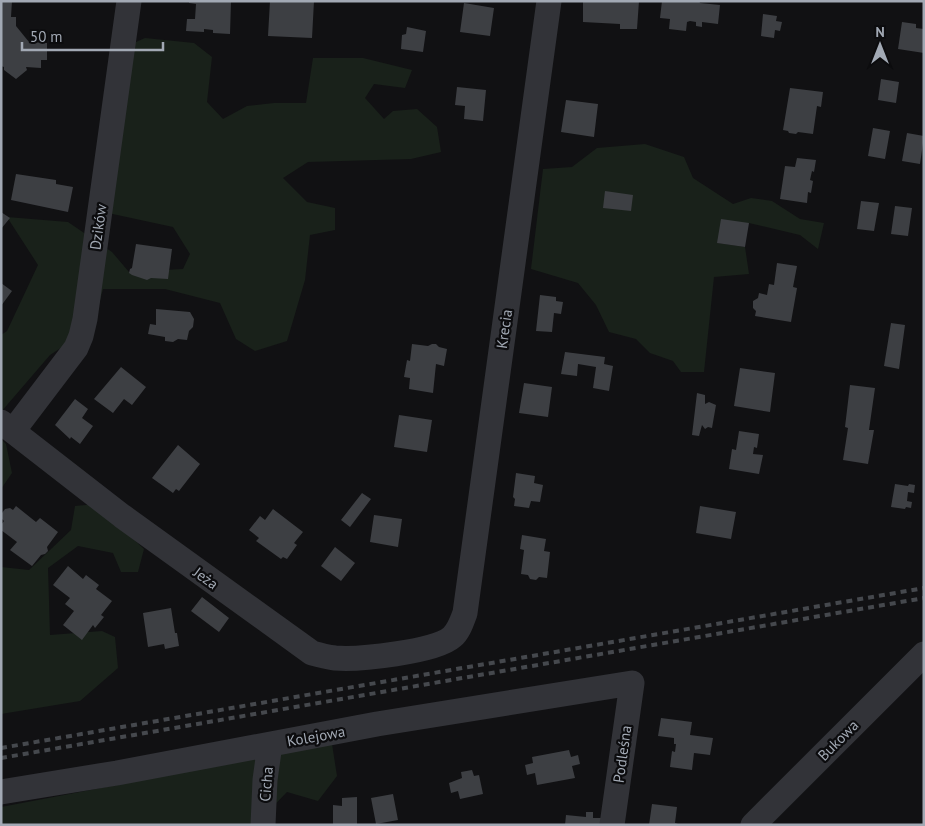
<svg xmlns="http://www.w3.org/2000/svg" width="925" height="826" viewBox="0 0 925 826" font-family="'PT Sans',sans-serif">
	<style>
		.green { fill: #19211a }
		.building { fill: #3d3f43 }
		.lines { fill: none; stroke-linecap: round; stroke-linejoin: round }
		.minor { stroke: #323338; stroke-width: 25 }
		.rail { stroke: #45484d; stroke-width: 4; stroke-dasharray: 6 5; stroke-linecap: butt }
		.labels { text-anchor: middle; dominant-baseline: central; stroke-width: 4.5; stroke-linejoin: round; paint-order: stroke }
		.street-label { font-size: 15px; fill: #a2a9b4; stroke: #0c0c0e }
	</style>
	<rect width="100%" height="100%" fill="#111113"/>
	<!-- green -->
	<path class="green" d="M145 38 194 43 212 57 207 102 223 119 247 106 274 103H306L313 58H363L412 70 405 88 374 84 365 98 384 119 393 111 417 109 437 127 441 152 411 159 308 162 283 178 307 202 335 208V230L310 235 305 280 287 341 255 351 236 339 220 303 165 289H103L93 327 50 355 1 412V335L7 331 38 265 7 217 68 222 112 252 129 272 183 269 190 254 173 227 108 213 129 45Z
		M645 144 684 157 693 178 733 204 751 198 772 201 800 219 824 223 818 249 800 235 749 223 718 243 745 247 749 274 714 277 704 372H681L673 361 650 353 636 339 609 332 596 305 578 283 531 269 543 169 572 167 597 148Z
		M1 439 6 444 12 473 1 489Z
		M96 504 144 549 138 572H121L113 553 78 546 48 568 50 635 102 631 115 637 118 668 80 701 1 714V567L29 570 71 530 75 506Z
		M332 744 337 776 318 801 287 792 255 825H1V807Z"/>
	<!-- building -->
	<path class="building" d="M1 1H12L11 17H16V26L29 42 47 43V60H41V68L26 67 27 70 16 79 4 70V67L1 66Z
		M189 1H231L230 34 213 33V30L204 29V32L186 31 187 19H195L196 4 189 3Z
		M270 1H314L312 38 268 36Z
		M583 1H639L637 29H620V24L583 22Z
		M662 1H699L700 3 720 5 718 24 702 22V27L696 26V22L690 21 687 22 686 31 669 29 670 19 660 18Z
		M464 3 494 8 490 36 460 32Z
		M763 14 777 16 776 21 782 22 780 31 775 30 774 38 761 36Z
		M902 22 916 24V28L924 29V53L898 49Z
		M407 27 426 31 423 52 401 49 402 35 406 34Z
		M881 79 899 82 896 103 878 100Z
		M457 87 486 90 483 121 464 119 465 106 455 105Z
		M790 88 823 92 821 107 817 106 813 134 798 132 796 134 789 133 788 131 783 130Z
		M566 100 598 104 594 137 561 132Z
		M873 128 890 131 885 159 868 156Z
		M907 133 924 136 920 164 902 161Z
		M797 158 816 160 814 172 812 171 810 180 813 181 811 193 808 192 807 203 780 199 785 166 795 167Z
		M16 174 56 180V184L73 187 68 212 11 200Z
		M605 191 633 195 631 211 603 208Z
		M861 201 879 203 874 231 857 229Z
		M895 206 912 208 908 236 891 234Z
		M1 212 10 218 1 229Z
		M721 219 749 223 745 247 717 243Z
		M136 244 172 249 168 279 151 278 147 280 132 275 129 273 130 269 132 268Z
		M777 263 797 266 793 287 797 288 791 322 755 316 756 311 753 308V301L758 298 759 293 767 295 769 284 774 285Z
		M1 283 12 291 1 306Z
		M540 295 556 297V301L563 302 561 314 554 313 552 332 536 331Z
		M156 309 190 312 194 319 193 327 189 331 187 340 178 339 173 342 165 341V337L148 334 150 324 156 325Z
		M891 323 905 325 899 369 884 366Z
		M412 344 428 346 432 344H436L439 347 447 349 444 366 436 364 433 393 409 389 410 378 404 377 407 360 410 361Z
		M565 352 605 357 604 364 613 366 609 391 593 388 596 367 578 364 577 376 561 374Z
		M121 367 146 387 132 405 124 399 113 413 94 399Z
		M740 368 775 373 770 412 734 406Z
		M524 383 552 387 548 417 519 413Z
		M850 385 875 388 869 430H874L868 464 843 460 848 428 845 427Z
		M697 393 705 395V404L709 402 716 405 712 428 708 427 705 429 702 425 699 436 692 435Z
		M75 399 88 409 82 418 93 426 80 444 71 437 70 439 55 425Z
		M399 415 432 420 427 452 394 447Z
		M739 431 759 434 757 448 754 447 753 454 763 455 759 474 729 469 732 449 736 450Z
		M178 445 200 464 179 491 176 489 173 493 152 478Z
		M516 473 535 476 534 483 543 485 540 502 531 501 529 508 514 506 515 499 513 497Z
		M895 484 908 486 909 484 915 485 914 493 908 492 907 501 912 502 911 508 906 507 905 509 891 507Z
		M362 493 371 499 350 527 341 520Z
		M16 506 36 522 40 518 58 532 47 547 48 551 45 554 41 555 32 566 10 550 17 542 1 530V525L4 521 2 519V513L5 509 10 508 13 510Z
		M700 506 736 512 731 539 696 533Z
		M273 509 303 532 294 543 297 545 287 559 283 557 281 559 256 541 259 538 249 530 260 516 265 520Z
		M374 515 402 519 398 547 370 542Z
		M522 535 546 539 544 551 550 552 547 578 539 577 536 580 530 579 528 575 521 574 524 550 520 549Z
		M335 547 355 563 341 581 321 566Z
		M68 566 83 579 86 575 99 585 96 589 112 601 101 615 104 617 95 628 93 625 82 640 63 625 74 611 65 604 70 598 53 585Z
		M202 597 229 618 219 632 191 611Z
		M171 608 175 633H177L179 646 165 649 164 644 148 647 143 613Z
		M661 718 692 722 690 735 713 738 710 755 694 753 692 770 670 767 672 751 675 752 676 744H674V738L658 736Z
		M569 750 571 757 578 755 580 764 572 766 575 778 537 785 535 773 527 775 525 765 533 763 532 757Z
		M472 770 474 776 479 775 483 794 460 799 458 791 451 793 449 783 462 778 461 772Z
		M393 794 398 820 376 824 371 798Z
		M357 797V825H333V805L342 806V798Z
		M652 804 677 807 675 823 681 825H649Z
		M586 812H593V818H601V825H565L566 815 586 817Z"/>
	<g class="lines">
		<!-- minor -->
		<path class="minor" d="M1 422 122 516 312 653C319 655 327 657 335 658 358 660 435 652 452 637 459 631 462 621 465 613L549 1
			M13 431 76 348 81 336 85 319 129 1
			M1 792 117 773 377 724 632 683 612 825
			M263 825 265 780 270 744
			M753 825 924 654"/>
		<!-- rail -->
		<path class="rail" d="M1 748 924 588
			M1 758 924 598"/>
	</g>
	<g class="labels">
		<!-- street labels -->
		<g class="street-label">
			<text transform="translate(98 227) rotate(-82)">Dzików</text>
			<text transform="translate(504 329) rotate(-82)">Krecia</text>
			<text transform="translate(206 578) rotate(36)">Jeża</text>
			<text transform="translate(316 736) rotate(-10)">Kolejowa</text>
			<text transform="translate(838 740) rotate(-45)">Bukowa</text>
			<text transform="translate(622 754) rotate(-82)">Podleśna</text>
			<text transform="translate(266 784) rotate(-85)">Cicha</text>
		</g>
	</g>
	<!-- border -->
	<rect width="925" height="826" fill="none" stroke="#a2a9b4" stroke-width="5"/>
	<!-- north arrow -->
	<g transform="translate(880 45)" stroke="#0c0c0e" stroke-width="4" paint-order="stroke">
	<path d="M0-4L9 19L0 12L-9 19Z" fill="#a2a9b4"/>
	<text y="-8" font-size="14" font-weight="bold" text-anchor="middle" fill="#a2a9b4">N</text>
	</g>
	<!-- scale -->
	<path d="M22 42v8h141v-8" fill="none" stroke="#a2a9b4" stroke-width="2.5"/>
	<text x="30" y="42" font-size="15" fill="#a2a9b4" stroke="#0c0c0e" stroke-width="4" paint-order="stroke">50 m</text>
</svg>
